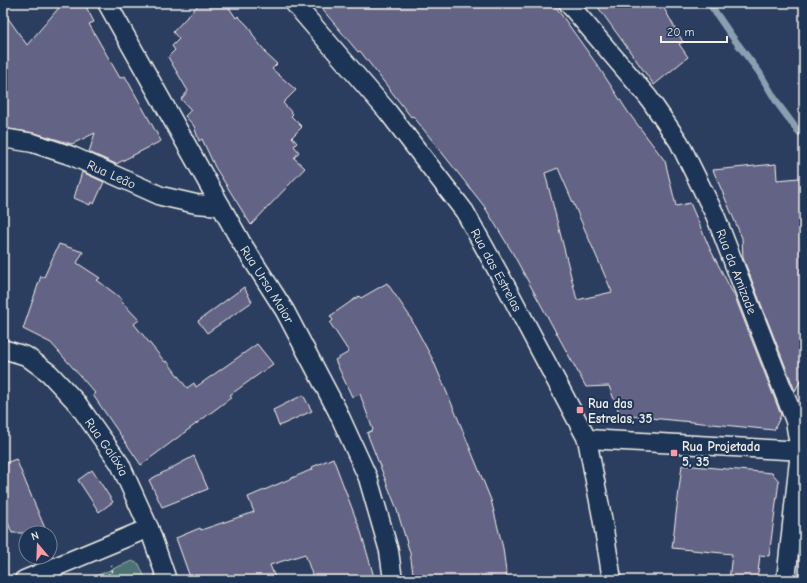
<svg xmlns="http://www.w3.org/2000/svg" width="807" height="583" viewBox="0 0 807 583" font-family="'Comic Neue',sans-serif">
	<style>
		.green { fill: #4d7274; stroke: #a0b2ae }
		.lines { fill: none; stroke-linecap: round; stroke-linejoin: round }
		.stream { stroke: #8a9fb0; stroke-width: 7 }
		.building { fill: #646385; stroke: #f4f1e8; fill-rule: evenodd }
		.minor-casing { stroke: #f4f1e8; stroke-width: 21 }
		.path { stroke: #f4f1e8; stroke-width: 2.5; stroke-dasharray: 3 3; stroke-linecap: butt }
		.minor { stroke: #1d3557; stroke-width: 18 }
		.poi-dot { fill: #ff9aa2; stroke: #1d3557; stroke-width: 1.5 }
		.labels { text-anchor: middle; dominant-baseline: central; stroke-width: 4; stroke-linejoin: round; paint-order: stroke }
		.street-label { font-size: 13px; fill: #f4f1e8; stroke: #1d3557 }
		.poi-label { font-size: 13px; font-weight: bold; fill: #f4f1e8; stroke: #1d3557; text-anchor: start }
	</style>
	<rect width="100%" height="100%" fill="#2b3e60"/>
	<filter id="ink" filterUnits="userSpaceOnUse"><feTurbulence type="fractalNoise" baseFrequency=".025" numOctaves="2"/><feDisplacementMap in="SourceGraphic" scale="8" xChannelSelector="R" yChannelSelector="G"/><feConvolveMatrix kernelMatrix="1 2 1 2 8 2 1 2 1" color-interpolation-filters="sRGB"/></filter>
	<g filter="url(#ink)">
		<!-- green -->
		<path class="green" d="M132 561 139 564 146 580H86Z"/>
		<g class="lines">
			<!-- stream -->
			<path class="stream" d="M709 3 731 35 759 72 778 104 798 131 804 135"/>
		</g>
		<!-- building -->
		<path class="building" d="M63 3H84L94 22 89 24 120 78 125 76 161 141 116 164 89 152 95 133 72 144 35 133 3 128V11L27 45Z
			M200 3H226L236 18 238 16 248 26 256 40 266 52 265 53 277 64 272 69 296 90 283 103 293 114 291 116 302 127 292 137 297 143 294 146 299 152 294 158 305 168 251 225 215 167 202 139 199 141 194 126 185 116 191 110 181 99 188 91 168 57 175 50 172 46 179 39 173 32Z
			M317 3H553L600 69 628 112 665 161 676 206 690 203 710 249 735 297 781 415 774 430 620 415 609 386 586 387 512 252 484 206 413 116 411 117 360 51 358 52ZM558 168 612 292 577 300 545 173Z
			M595 3H661L683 42 679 44 688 57 654 85Z
			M776 164 777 180 799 178 800 183H804V374L795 391 743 258 742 238 713 170Z
			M82 172 104 182 94 204 91 202 90 205 74 198Z
			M59 244 83 252 77 263 100 278 97 280 122 299 121 301 139 320 134 324 165 362 167 361 187 388 194 383 196 387 257 344 273 364 230 395 232 397 141 465 93 395 95 393 74 369 51 343 23 329 41 276 44 277Z
			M387 283 409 315 433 360 459 421 491 500 503 548 507 580H414L410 553 396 507 367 433 373 430 360 394 352 397 335 360 349 352 330 323 333 320 330 316 359 296 361 298Z
			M244 287 252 302 207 333 198 321Z
			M303 395 312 411 279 426 273 410Z
			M194 456 208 489 162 507 149 480Z
			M333 458 361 532 374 577 358 580H314L305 554 270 565 276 580H191L176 538 200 528 201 530 254 512 248 497 313 469 312 467Z
			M16 459 33 500 47 533H12L3 510V464Z
			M682 465 772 473 779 481 769 556 760 555 757 580H729L732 554 672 548Z
			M92 470 113 502 99 512 78 480Z"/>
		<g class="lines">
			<!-- minor casing -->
			<g class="minor-casing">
				<g id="minor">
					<path id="s1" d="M107 3 241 242 285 311 337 410 368 478 389 551 393 580"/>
					<path id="s2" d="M294 3 388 112 465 212 508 290 587 439 602 517 612 580"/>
					<path id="s3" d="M568 3 648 97 679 142 715 215 795 421 800 451 786 580"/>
					<path id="s4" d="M3 138 33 143 72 156 161 196 196 204 221 206"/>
					<path id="s5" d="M3 349 26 356 49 373 77 403 120 464 149 528 167 580"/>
					<path d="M587 439 804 451"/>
					<path d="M24 580 149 528"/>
				</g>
			</g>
			<!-- path -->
			<path class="path" d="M103 580 112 572 111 565"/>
			<!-- minor -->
			<use href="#minor" class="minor"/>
		</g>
	</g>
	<!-- markers -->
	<g class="poi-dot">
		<rect x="576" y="406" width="8" height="8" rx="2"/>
		<rect x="670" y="449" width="8" height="8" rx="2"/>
	</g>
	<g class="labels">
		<!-- street labels -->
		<g class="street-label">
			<text stroke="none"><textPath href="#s4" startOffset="115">Rua Leão</textPath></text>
			<text stroke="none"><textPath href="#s2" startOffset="336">Rua das Estrelas</textPath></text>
			<text stroke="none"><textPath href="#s3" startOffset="320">Rua da Amizade</textPath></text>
			<text stroke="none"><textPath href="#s1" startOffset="324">Rua Ursa Maior</textPath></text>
			<text stroke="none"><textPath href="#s5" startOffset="147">Rua Galáxia</textPath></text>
		</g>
		<!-- poi labels -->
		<g class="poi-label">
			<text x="588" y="403">Rua das<tspan x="588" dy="15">Estrelas, 35</tspan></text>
			<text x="682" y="446">Rua Projetada<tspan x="682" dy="15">5, 35</tspan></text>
		</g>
	</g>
	<!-- margin -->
	<rect width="807" height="583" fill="none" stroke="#1d3557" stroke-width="16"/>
	<rect x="8" y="8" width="791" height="567" fill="none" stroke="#f4f1e8" stroke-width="1.5" filter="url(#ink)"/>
	<!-- north arrow -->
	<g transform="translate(38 545) rotate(341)"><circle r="19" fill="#1d3557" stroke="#738091"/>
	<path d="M0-3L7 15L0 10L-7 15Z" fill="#ff9aa2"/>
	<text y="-6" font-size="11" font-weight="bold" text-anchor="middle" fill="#f4f1e8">N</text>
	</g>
	<!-- scale -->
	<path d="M661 36v6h66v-6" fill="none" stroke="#f4f1e8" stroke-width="2"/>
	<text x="667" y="36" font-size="12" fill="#f4f1e8" stroke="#1d3557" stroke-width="3" paint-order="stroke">20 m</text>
</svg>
